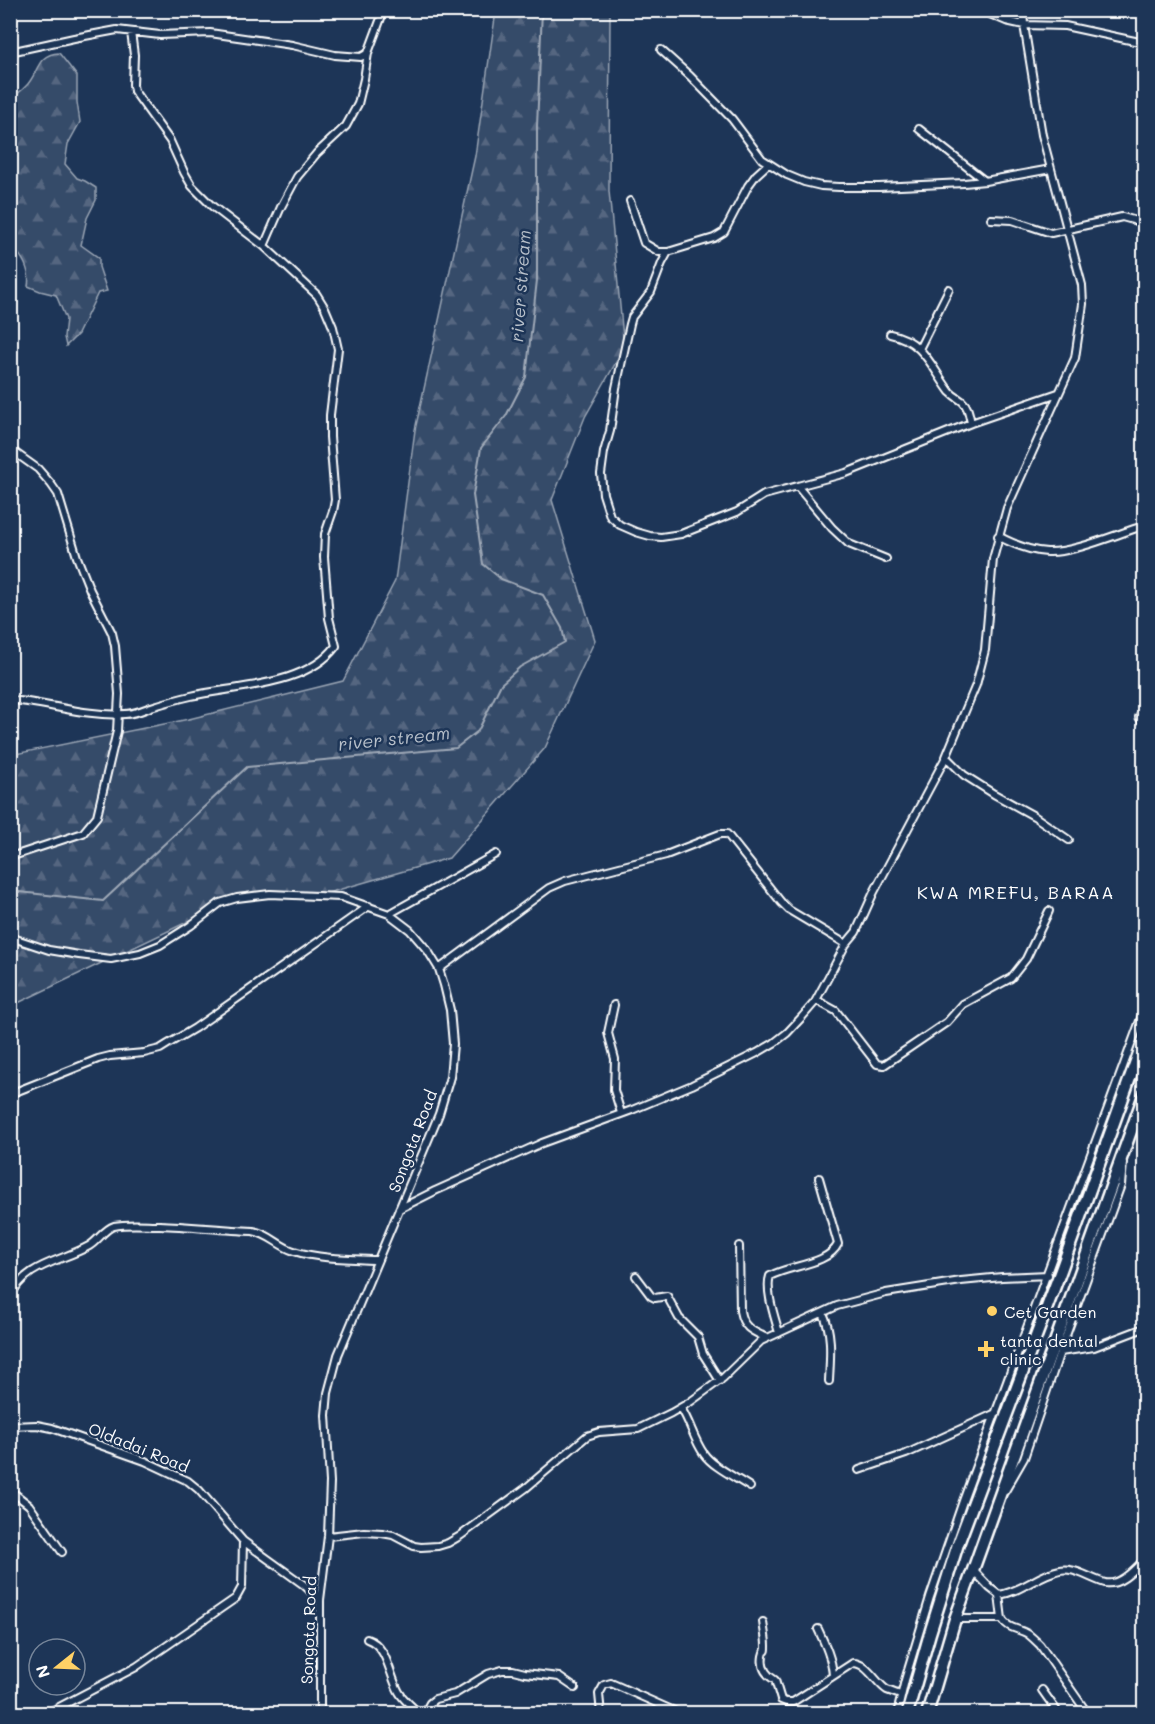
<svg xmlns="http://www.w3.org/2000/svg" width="1155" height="1724" viewBox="0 0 1155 1724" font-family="Mali,sans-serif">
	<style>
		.forest { fill: url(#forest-firs); stroke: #9aa5b4; stroke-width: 1.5 }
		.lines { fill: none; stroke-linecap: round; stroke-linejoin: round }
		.stream { stroke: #a0aab8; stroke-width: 2 }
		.street-casing { stroke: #fff; stroke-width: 10 }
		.highway-casing { stroke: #fff; stroke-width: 15 }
		.street { stroke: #1d3557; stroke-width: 6 }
		.highway { stroke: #1d3557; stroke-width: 10 }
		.poi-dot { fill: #ffd166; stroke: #1d3557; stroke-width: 2 }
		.labels { text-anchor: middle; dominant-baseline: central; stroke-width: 5; stroke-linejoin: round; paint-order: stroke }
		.street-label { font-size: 16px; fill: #fff; stroke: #1d3557 }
		.poi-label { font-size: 16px; fill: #fff; stroke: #1d3557; text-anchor: start }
		.water-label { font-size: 18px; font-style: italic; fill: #b8c0ca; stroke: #1d3557 }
		.neighbourhood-label { font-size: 18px; letter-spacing: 1.5px; fill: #fff; stroke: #1d3557 }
	</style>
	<defs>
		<pattern id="forest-firs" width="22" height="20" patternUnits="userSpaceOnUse" patternTransform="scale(1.5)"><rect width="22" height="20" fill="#364b69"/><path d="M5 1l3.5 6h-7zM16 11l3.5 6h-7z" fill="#546680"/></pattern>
	</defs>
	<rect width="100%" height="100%" fill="#1d3557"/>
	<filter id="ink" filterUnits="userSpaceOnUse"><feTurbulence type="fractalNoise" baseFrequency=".0167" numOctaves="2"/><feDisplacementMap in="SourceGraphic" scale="12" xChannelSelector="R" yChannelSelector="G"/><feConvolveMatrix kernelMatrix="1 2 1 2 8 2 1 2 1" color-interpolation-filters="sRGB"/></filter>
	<g filter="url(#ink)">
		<!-- forest -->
		<path class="forest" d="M496 11H610L609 191 624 348 585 417 552 500 595 640 545 748 449 858 317 896 237 898 20 1002 11 1004 10 755 189 719 343 681 395 581 415 430 475 156Z
			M59 53 77 76V102L80 122 68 144 65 164 77 178 85 181 96 188V200L87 218 81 245 99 258V267L107 291 98 293 78 334 66 346 64 337 66 319 56 295 40 291 28 286C31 270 22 255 10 245L11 101C15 94 20 93 25 87 39 75 35 54 59 53Z"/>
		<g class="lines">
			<!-- stream -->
			<path class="stream" d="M10 891 103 901 247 767 456 748 478 731 501 684 520 667 565 642 562 628 543 595 501 579 483 564 473 495 481 448 506 416 526 377 537 280V126L542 10"/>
			<!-- street casing -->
			<g class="street-casing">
				<path id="street" d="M980 10 1006 21 1024 25 1065 26 1144 43
					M661 50 690 76 732 119 762 159 787 175 804 182 821 186 839 187H879L964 183 985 181 1051 169
					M10 52 74 38 117 30 160 35 210 33 292 45 335 55 361 57 368 53 384 10
					M919 129 985 181
					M768 164 756 175 748 186 724 232 714 238 668 252 662 263 651 292 632 317 630 324 616 388 610 431 604 452 601 474 603 494 610 516 620 525 636 532 650 536 661 537 681 534 737 512 764 495 846 473 971 423 1058 393
					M630 201 644 243 659 252H668
					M991 219 1012 220 1051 233 1122 217 1144 223
					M264 246 281 207 297 177 317 153 346 126 358 104 364 79 368 53
					M890 334C923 340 932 368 950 392 954 396 958 398 962 401 968 406 969 414 971 423
					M919 349 949 289
					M10 449 38 469 51 484 58 494 77 557 90 590 112 633 115 646 119 694 117 731 97 816 83 833 10 857
					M798 487 832 528 849 544 886 559
					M998 536C1013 544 1030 551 1047 552 1072 553 1112 536 1137 528L1144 527
					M10 700C49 703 86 717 125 714 134 714 143 710 151 707 164 703 178 699 191 696 236 686 307 686 336 646L329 618 324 557 325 534 333 511 335 500 330 437V415L338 349 333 327 325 308 317 295 264 246 212 206 192 186 184 172 170 141 134 91 133 85 134 55 131 32
					M1139 717 1144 723
					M946 757 964 775 994 794 1034 816 1069 840
					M389 914 496 854
					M10 937 49 950 79 955 111 959 140 953 160 945 190 926 220 903 237 898 270 894 341 897 389 914 410 930 428 951 439 969 444 985 450 1010 453 1044 450 1077 439 1114 338 1355 328 1393 326 1415 330 1482 328 1536 320 1600V1714
					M439 969 549 888 565 881 666 855 720 834H727L731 839 781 902 789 910 846 944
					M816 1000 836 1011 877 1064 884 1065 947 1022 963 1004 1011 978 1026 959 1049 911
					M614 1005 608 1033 615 1059 614 1090 621 1113
					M10 1094 98 1059 110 1056 144 1053 160 1049 168 1044 195 1028 369 906
					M399 1209 435 1191 542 1143 632 1110 692 1085 757 1053 774 1043 787 1033 802 1017 815 1002 846 944 856 932 874 892 946 757 960 723 976 685 985 650 993 559 1007 508 1075 358 1083 304 1082 285 1042 135 1024 25 1023 10
					M739 1246 740 1311C743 1328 752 1331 767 1338
					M636 1276 651 1296 655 1298 667 1296 679 1318 698 1337 703 1354 720 1381
					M10 1298C24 1264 60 1262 89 1246 98 1241 104 1229 114 1226 128 1223 146 1225 160 1225 191 1226 222 1230 253 1231 270 1234 278 1246 294 1251 318 1259 352 1259 377 1260
					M823 1313C833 1334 830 1358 829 1381
					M779 1333C775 1318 765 1290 770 1276 789 1265 828 1265 838 1244L819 1178
					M1060 1352 1094 1347 1144 1328
					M681 1408C690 1422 694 1440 704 1454 713 1467 737 1478 750 1487
					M10 1426 37 1425 52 1428 145 1461 188 1481 199 1490 243 1541 304 1585 320 1600
					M859 1470 906 1454 996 1413
					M10 1490 29 1505 62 1552
					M1005 1491 1024 1458 1060 1352 1121 1185 1123 1163
					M328 1536 364 1532 382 1533 393 1535 414 1546 421 1547 438 1546 448 1543 460 1536 526 1488 587 1436 599 1432 638 1429 671 1413 690 1402 723 1378 761 1341 837 1306 886 1293 961 1281 1002 1277 1048 1275
					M973 1570 990 1588 999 1595C1021 1592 1039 1574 1060 1570 1068 1568 1076 1571 1083 1574 1090 1577 1098 1581 1105 1583 1120 1586 1135 1569 1144 1560
					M999 1595 1002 1619C1008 1629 1018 1628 1028 1634 1032 1637 1036 1641 1040 1645L1088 1714
					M955 1619H1002
					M763 1622C764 1630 766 1638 766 1646 766 1656 765 1646 763 1656 761 1667 766 1675 775 1680L781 1700 786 1702H793L853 1663C867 1663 876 1683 887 1690 892 1692 897 1694 901 1695
					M818 1629C825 1644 832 1659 833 1675
					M367 1639C388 1646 389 1675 399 1692 404 1701 413 1707 420 1714
					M1042 1690 1059 1714
					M46 1714 136 1667 236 1598 242 1587 243 1541
					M424 1714 430 1703 435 1699 455 1694 488 1674 502 1670H513L525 1673 559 1677 575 1688
					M601 1714 599 1694 604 1685 611 1683 681 1714
					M897 1714 905 1680 930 1597 963 1501 1144 1010"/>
			</g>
			<!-- highway casing -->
			<g class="highway-casing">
				<path id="highway" d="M907 1714 930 1633 958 1544 1061 1270 1144 1039
					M927 1714 955 1619 973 1570 1144 1095"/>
			</g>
			<!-- street -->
			<use href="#street" class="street"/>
			<!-- highway -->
			<use href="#highway" class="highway"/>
		</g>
	</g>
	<!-- markers -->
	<g class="poi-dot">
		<circle cx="992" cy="1311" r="6"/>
		<path d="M983 1340h6v6h6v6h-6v6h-6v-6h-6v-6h6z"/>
	</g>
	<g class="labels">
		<!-- street labels -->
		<g class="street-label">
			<text transform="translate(412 1141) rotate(-69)">Songota Road</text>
			<text transform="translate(139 1447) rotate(22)">Oldadai Road</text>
			<text transform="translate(308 1630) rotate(-88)">Songota Road</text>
		</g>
		<!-- poi labels -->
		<g class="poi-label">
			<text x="1004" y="1311">Cet Garden</text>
			<text x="1000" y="1340">tanta dental<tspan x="1000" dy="18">clinic</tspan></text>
		</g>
		<!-- water labels -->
		<g class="water-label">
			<text transform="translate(520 286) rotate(-86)">river stream</text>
			<text transform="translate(394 738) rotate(-6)">river stream</text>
		</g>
		<!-- neighbourhood labels -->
		<g class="neighbourhood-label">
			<text x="1016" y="892">KWA MREFU, BARAA</text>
		</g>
	</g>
	<!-- margin -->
	<rect width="1155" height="1724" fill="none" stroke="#1d3557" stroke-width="36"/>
	<rect x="18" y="18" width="1119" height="1688" fill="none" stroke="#fff" stroke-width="2" filter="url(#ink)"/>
	<!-- north arrow -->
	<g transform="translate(57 1667) rotate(252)"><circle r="28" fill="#1d3557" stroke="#77869a" stroke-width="1.5"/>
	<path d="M0-4.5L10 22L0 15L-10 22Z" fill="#ffd166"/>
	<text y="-9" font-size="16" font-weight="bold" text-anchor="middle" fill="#ffffff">N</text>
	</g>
</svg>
